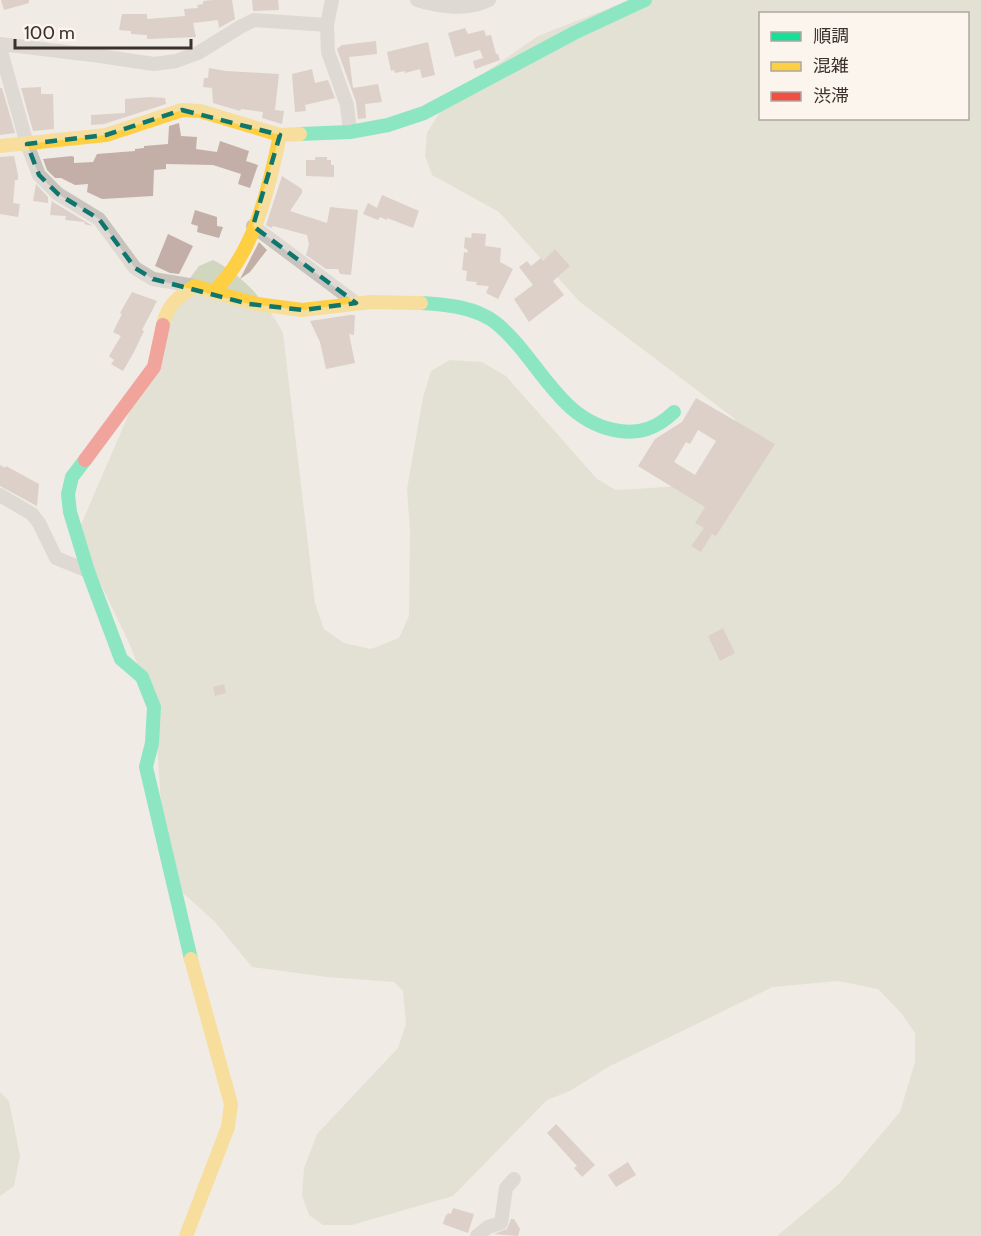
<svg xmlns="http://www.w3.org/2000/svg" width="981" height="1236" viewBox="0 0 981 1236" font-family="Cabin,'Noto Sans JP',sans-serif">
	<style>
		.green { fill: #d1d6bf; fill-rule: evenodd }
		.building { fill: #c3afa7; fill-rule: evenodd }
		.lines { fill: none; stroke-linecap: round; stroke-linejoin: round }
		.street { stroke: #c9c3be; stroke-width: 14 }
		.fast { stroke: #16e098; stroke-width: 14 }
		.slow { stroke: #ffcf43; stroke-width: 14 }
		.jam { stroke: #f24e42; stroke-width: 14 }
		.marked { fill: none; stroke: #0f766e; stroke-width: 4.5; stroke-dasharray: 12 8; stroke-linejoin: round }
	</style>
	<rect width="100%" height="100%" fill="#f0ebe5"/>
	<!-- green -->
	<path class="green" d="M630 0H981V1236H777L839 1184 900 1112 915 1062V1033L901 1013 878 989 838 981 773 987 610 1066 570 1091 547 1100 453 1196 352 1225H323L309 1215 302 1195 304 1168 317 1134 398 1048 406 1024 403 991 394 982 327 977 252 967 215 922 183 893 166 885 155 710 130 645 77 534 184 286 199 266 213 260C244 276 267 303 283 333L315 603 324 629 344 643 371 649 399 638 409 616 410 531 407 489 423 397 431 371 450 360 482 362 506 376 597 479 616 490 682 486 741 441 735 419 579 301 499 212 432 175 425 156 427 133 442 109 486 72 538 36ZM760 14H968V118H760Z
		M0 1092 9 1101 20 1156 14 1186 0 1196Z"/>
	<!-- building -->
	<path class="building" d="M1 0H29V3L4 10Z
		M213 0H232L235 19 219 28 218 20 193 23 196 37 147 39V35L131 34V31L119 30 122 14H147V19L185 16 184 9 198 8 197 5 203 4V1Z
		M252 0H278L279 10 253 11Z
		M465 28 468 34 484 30 486 36 491 35 496 54H498L500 60 475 69 473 61 483 58 480 50 455 57 448 33Z
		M376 41 377 54 349 57 353 88 378 84 382 102 365 104 366 118 358 119 356 102 337 49 342 45Z
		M428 42 435 75 422 78 420 69 405 73V71L395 73 394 70 391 71 387 52Z
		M209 68 226 71 279 74 275 110 284 111 282 124 262 118 263 112 241 109 240 111 213 103 212 88 203 87 204 78H208Z
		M312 69 315 83 328 80 335 98 305 105 306 111 295 112 292 74Z
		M41 87V94H53L54 129 33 131 21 88Z
		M0 88H2L15 133 0 135Z
		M149 97 165 98 166 104 104 124 91 125V115L125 113V99Z
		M179 123 181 136 197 137 196 149 217 152 220 141 249 151 246 161 258 165 250 188 238 184 241 174 213 165 166 164V169L154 170 153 196 102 199 87 192 88 184 75 185 61 178H55L47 170 43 159 72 156 74 157V163L93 162 97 154 135 151V149L144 148V146L168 144 169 126Z
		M14 156 18 175V180H15L13 203 20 204 18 217 0 214V157Z
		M315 157H327V160H331V165H334V177L306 176V160H315Z
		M282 176 302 189V193L290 211 327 223 330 207 358 210 351 275 340 274 338 269H326L306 255 309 244 307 235 273 226 271 228 266 225Z
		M36 184 48 197V203L33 201Z
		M382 195 419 211 413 228 387 218V220L380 217 378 220 363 214 368 203 377 208Z
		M52 200 53 202 93 226 84 224 85 222 65 220 66 216 50 215Z
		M195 210 217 217V226L223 227 219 238 197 232 198 226 191 224Z
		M472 233 486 234 485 246 501 248 500 262 513 269 498 299 486 293 489 286 476 285 477 282 466 281 467 271 462 270 464 252 467 253 468 250 464 248 465 237 471 238Z
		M168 234 193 246 179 274 170 273 155 266Z
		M259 242 267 250 250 272 240 279Z
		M555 249 570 266 553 281 564 295 529 322 514 299 533 285 519 267 527 261 531 266 541 258 543 261Z
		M132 292 157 301 142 330 144 331 134 352 123 371 111 364 114 360 109 356 121 336 113 332 122 314 120 313Z
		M350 315H355L354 335 349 334 355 363 326 369 320 342 310 321Z
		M696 398 775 444 716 536 712 534 701 552 691 546 704 528 695 523 705 507 638 466 655 439 682 422ZM698 430 716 441 695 475 674 462 686 442 690 444Z
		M0 465 5 468 6 466 39 484 37 506 0 486Z
		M723 628 735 653 720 661 708 636Z
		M224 684 226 693 215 696 213 687Z
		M556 1124 595 1165 582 1177 574 1168 577 1166 547 1133Z
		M628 1162 636 1175 616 1187 608 1175Z
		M453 1208 474 1214 468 1233 443 1224 445 1217 448 1213 451 1214Z
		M511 1219H514L520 1229 518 1236 494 1234 507 1229Z"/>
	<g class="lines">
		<!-- street -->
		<path class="street" d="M332 0 327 25 328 52 347 105 350 132
			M417 0C441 7 466 11 489 0
			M0 44 100 56 154 64 176 61 198 53 240 27 254 20 327 25
			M0 48 27 144 39 175 58 194 99 219 135 268 153 279 195 286
			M253 226 356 303
			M0 495 32 514 39 523 56 558 88 571
			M477 1236 488 1227 501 1223 506 1188 514 1179"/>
		<!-- fast -->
		<path class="fast" d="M300 134 350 132 388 125 424 113 574 33 645 0
			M421 303C445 304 476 307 496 323 539 358 559 423 620 431 642 434 658 427 674 412
			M85 460 72 477 68 494 70 512 88 571 121 659 142 677 154 707 152 743 146 767 191 959"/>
		<!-- slow -->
		<path class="slow" d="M0 146 106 135 182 110 200 111 280 135 300 134
			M213 292 257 304 302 310 371 302 421 303
			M163 325C167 305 179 296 195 286L213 292C254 254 269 188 280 135
			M186 1236 228 1127 231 1104 191 959"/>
		<!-- jam -->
		<path class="jam" d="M85 460 154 367 163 325"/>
	</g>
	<!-- marked area -->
	<path d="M0 0H981V1236H0ZM182 110 280 135 253 226 356 303 303 310 249 304 153 279 135 268 99 219 58 194 39 175 27 144 106 135Z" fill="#f0ebe5" fill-opacity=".55" fill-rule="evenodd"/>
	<path class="marked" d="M182 110 280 135 253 226 356 303 303 310 249 304 153 279 135 268 99 219 58 194 39 175 27 144 106 135Z"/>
	<!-- legend -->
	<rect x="759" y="12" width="210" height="108" fill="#fbf5ee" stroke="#aea6a0" stroke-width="1.5"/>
	<rect x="771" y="32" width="30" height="9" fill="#16e098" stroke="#aea6a0" stroke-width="1.5"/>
	<text x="813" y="42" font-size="18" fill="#3b302b">順調</text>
	<rect x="771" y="62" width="30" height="9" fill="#ffcf43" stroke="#aea6a0" stroke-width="1.5"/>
	<text x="813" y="72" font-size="18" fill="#3b302b">混雑</text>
	<rect x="771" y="92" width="30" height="9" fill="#f24e42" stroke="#aea6a0" stroke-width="1.5"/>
	<text x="813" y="102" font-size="18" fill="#3b302b">渋滞</text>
	<!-- scale -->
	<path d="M15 39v9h176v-9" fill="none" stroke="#3b302b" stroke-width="3"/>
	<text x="24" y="39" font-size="18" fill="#3b302b" stroke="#fbf5ee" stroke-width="4.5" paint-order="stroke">100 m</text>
</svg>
